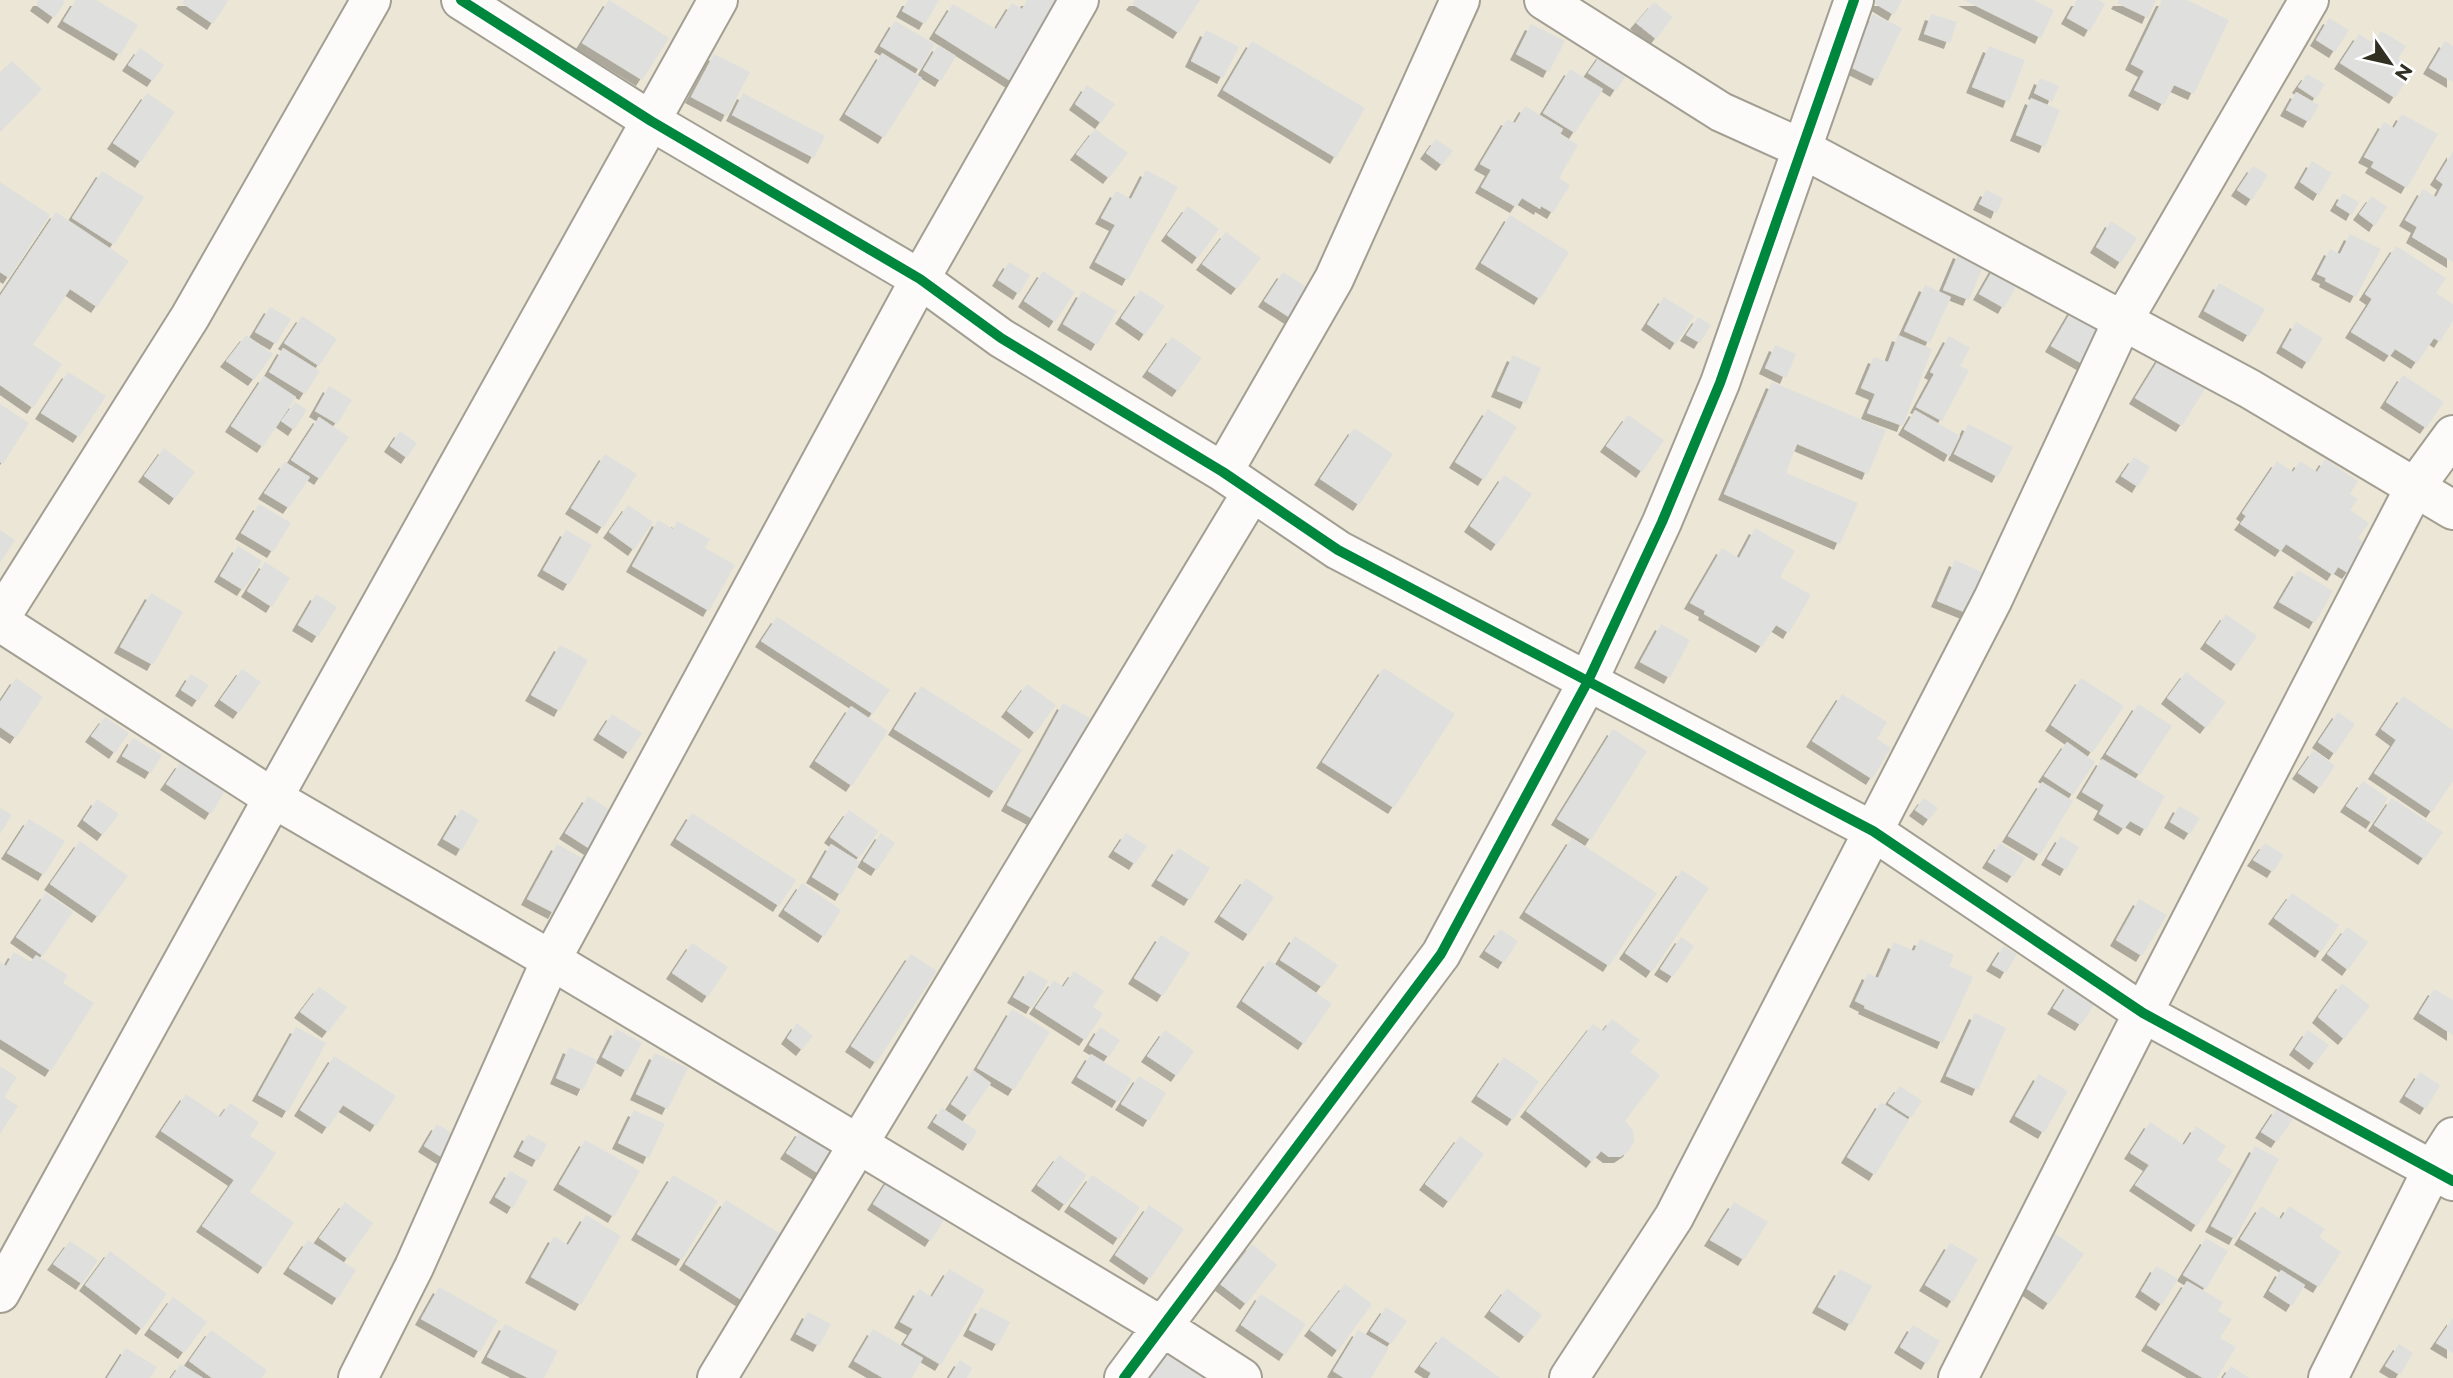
<svg xmlns="http://www.w3.org/2000/svg" width="2453" height="1378" viewBox="0 0 2453 1378" font-family="Montserrat,sans-serif">
	<style>
		.building { fill: #dfe0de; filter: url(#shadow) }
		.lines { fill: none; stroke-linecap: round; stroke-linejoin: round }
		.minor-casing { stroke: #a29e92; stroke-width: 42 }
		.minor { stroke: #fcfbf9; stroke-width: 38 }
		.cycleway-casing { stroke: #fff; stroke-width: 15 }
		.cycleway { stroke: #00873e; stroke-width: 10 }
	</style>
	<defs>
		<filter id="shadow"><feDropShadow dx="-6" dy="6" stdDeviation="0" flood-color="#0004"/></filter>
	</defs>
	<rect width="100%" height="100%" fill="#ebe6d5"/>
	<!-- building -->
	<path class="building" d="M39 0H62L65 2 54 18 36 5Z
		M76 0H96L138 25 120 55 63 21Z
		M184 0H226L228 1 213 24 182 3Z
		M609 0 669 38 642 80 582 43Z
		M908 0H939L925 24 902 11Z
		M1027 0H1062L1012 82 935 33 953 4 996 29 1012 3 1022 9Z
		M1135 0H1200L1179 33 1132 4Z
		M1876 0H1902L1894 15 1874 3Z
		M1964 0H2034L2054 10 2041 38Z
		M2077 0H2098L2105 4 2090 31 2067 18Z
		M2119 0H2156L2148 18 2117 3Z
		M2162 0H2187L2229 20 2194 94 2174 85 2164 105 2134 90 2144 71 2131 64Z
		M1654 2 1673 17 1656 39 1636 23Z
		M1873 14 1902 28 1877 80 1848 66Z
		M1931 14 1957 22 1950 43 1924 34Z
		M2329 18 2349 30 2335 52 2316 40Z
		M895 21 935 44 920 70 880 46Z
		M1531 24 1565 41 1549 72 1516 54Z
		M1206 30 1239 47 1223 78 1191 61Z
		M2381 31 2406 46 2398 59 2414 69 2395 98 2340 63 2359 34 2373 43Z
		M1252 41 1365 108 1336 158 1223 90Z
		M2445 41 2453 46V82L2429 68Z
		M938 45 956 56 941 81 923 70Z
		M1989 46 2025 60 2009 102 1972 87Z
		M140 48 164 65 153 81 128 65Z
		M882 53 922 78 884 138 845 114Z
		M1602 53 1629 71 1616 91 1588 73Z
		M714 54 750 72 727 116 691 97Z
		M12 61 42 89 0 132V73Z
		M1570 69 1603 89 1575 133 1543 113Z
		M2307 74 2325 84 2316 99 2298 87Z
		M2040 78 2059 86 2052 102 2034 93Z
		M1087 85 1115 104 1101 123 1075 104Z
		M2296 92 2319 105 2309 122 2286 110Z
		M147 93 175 112 141 162 113 143Z
		M743 93 825 136 814 158 732 115Z
		M2031 98 2060 110 2045 147 2016 135Z
		M1525 106 1563 129 1560 134 1578 145 1559 178 1570 185 1553 213 1541 206 1540 209 1522 198 1516 207 1481 187 1491 170 1480 164 1507 119 1515 123Z
		M2402 114 2438 134 2407 188 2371 167 2374 162 2364 157 2384 122 2394 128Z
		M1095 129 1128 153 1109 178 1076 154Z
		M1436 139 1453 151 1442 165 1426 153Z
		M2453 151V262L2412 237 2417 227 2405 220 2423 189 2436 197 2443 184 2436 179Z
		M2312 161 2332 173 2319 195 2300 182Z
		M2253 166 2268 175 2252 200 2237 190Z
		M1146 170 1178 187 1128 280 1095 262 1115 225 1101 218 1116 191 1131 199Z
		M102 171 144 197 114 245 72 218Z
		M0 182 50 215 9 278 0 272Z
		M1986 190 2003 198 1997 213 1979 204Z
		M2343 193 2359 202 2352 215 2336 205Z
		M2372 196 2387 207 2375 226 2359 214Z
		M1188 206 1219 229 1198 258 1167 235Z
		M56 212 129 261 97 307 70 289 33 345 62 364 33 408 0 385V296Z
		M1510 215 1569 252 1540 299 1481 263Z
		M2111 221 2137 238 2121 263 2096 247Z
		M1226 232 1261 258 1237 289 1202 264Z
		M2350 234 2381 249 2356 297 2325 281 2326 278 2317 274 2330 249 2340 254Z
		M2396 246 2446 278 2436 293 2453 304V321L2440 342 2434 338 2417 363 2395 349 2390 356 2351 332 2372 299 2365 294Z
		M1959 252 1985 262 1969 300 1943 290Z
		M1009 262 1030 275 1019 294 998 280Z
		M1995 266 2020 279 2004 308 1979 294Z
		M1043 271 1075 292 1055 322 1024 301Z
		M1283 272 1314 292 1295 321 1264 301Z
		M2219 283 2265 309 2249 336 2204 311Z
		M1925 285 1951 297 1930 343 1904 331Z
		M1140 290 1165 306 1145 335 1121 318Z
		M1082 291 1117 311 1097 345 1063 324Z
		M1664 297 1694 316 1676 344 1647 324Z
		M2078 300 2119 324 2093 370 2051 346Z
		M270 307 291 319 276 344 255 332Z
		M302 316 337 339 319 366 284 343Z
		M1698 317 1711 325 1700 343 1686 335Z
		M2296 322 2323 338 2308 363 2282 347Z
		M246 335 273 354 254 380 226 361Z
		M1898 335 1932 349 1903 426 1867 413 1875 394 1861 388 1874 357 1888 362Z
		M1949 336 1970 348 1960 366 1969 370 1942 421 1916 407 1934 374 1930 372Z
		M1172 337 1202 358 1178 391 1148 371Z
		M1775 345 1796 354 1786 378 1765 368Z
		M283 348 320 371 305 394 269 372Z
		M2162 354 2209 382 2182 426 2135 398Z
		M1513 355 1541 368 1526 403 1497 391Z
		M68 372 106 396 79 437 41 413Z
		M2403 375 2444 402 2426 428 2386 402Z
		M264 376 296 397 263 447 231 426Z
		M1772 382 1886 430 1868 474 1797 444 1786 473 1858 503 1840 544 1724 494Z
		M329 386 352 400 337 424 315 411Z
		M295 402 307 410 294 430 281 421Z
		M0 404 29 423 3 464 0 462Z
		M1488 409 1517 427 1484 480 1455 462Z
		M1915 410 1960 436 1950 456 1904 429Z
		M1628 415 1664 440 1642 472 1606 446Z
		M319 417 349 437 320 479 291 460Z
		M1968 424 2013 447 1998 477 1954 454Z
		M1354 428 1393 454 1359 505 1320 479Z
		M400 431 417 443 407 458 390 446Z
		M164 448 195 472 175 499 144 476Z
		M605 454 637 474 603 528 571 508Z
		M2134 457 2150 467 2138 487 2121 476Z
		M2325 459 2358 481 2350 494 2358 499 2350 510 2369 523 2358 538 2368 545 2348 573 2338 567 2333 575 2286 544 2281 551 2240 524 2246 516 2242 513 2277 461 2293 472 2300 461 2317 472Z
		M285 462 310 477 289 508 264 493Z
		M1504 475 1532 494 1497 545 1470 526Z
		M259 504 291 523 273 552 241 533Z
		M628 505 653 522 634 550 609 532Z
		M658 520 673 529 677 521 710 539 705 548 735 565 709 611 632 566Z
		M1755 528 1795 551 1780 577 1811 595 1789 633 1776 625 1762 647 1704 614 1705 611 1690 603 1722 548 1739 558Z
		M0 530 15 540 0 563Z
		M566 530 592 545 569 585 543 570Z
		M238 546 262 561 243 590 220 576Z
		M1955 560 1986 574 1969 614 1937 601Z
		M265 562 290 578 272 607 247 591Z
		M2298 570 2333 591 2315 623 2279 602Z
		M151 593 183 612 153 665 120 647Z
		M316 594 337 607 318 637 298 625Z
		M2226 614 2257 636 2237 665 2206 643Z
		M777 617 890 690 873 714 761 641Z
		M1661 624 1690 640 1670 678 1640 662Z
		M560 645 588 660 560 711 531 695Z
		M1384 668 1455 714 1394 808 1322 762Z
		M242 669 261 682 239 713 220 700Z
		M2186 672 2226 702 2206 728 2167 698Z
		M191 674 209 685 198 701 181 690Z
		M16 678 43 697 16 738 0 727V702Z
		M2081 678 2124 706 2092 753 2051 725Z
		M1027 684 1056 705 1035 733 1007 711Z
		M921 686 1022 750 995 792 894 729Z
		M1842 694 1887 722 1877 739 1891 748 1872 779 1812 741Z
		M2403 696 2453 730V781L2432 812 2374 773 2396 740 2381 729Z
		M1063 703 1090 718 1035 820 1007 805Z
		M2138 704 2172 726 2140 775 2106 754Z
		M851 706 888 731 852 786 815 761Z
		M2338 712 2355 724 2335 754 2318 742Z
		M612 714 642 733 629 753 599 734Z
		M105 717 129 733 115 753 91 736Z
		M1613 729 1647 751 1591 840 1557 819Z
		M133 738 162 755 151 773 122 756Z
		M2067 742 2095 762 2073 795 2044 776Z
		M2314 750 2335 766 2320 788 2298 773Z
		M2102 759 2165 796 2146 830 2130 821 2124 829 2099 814 2104 805 2082 792Z
		M181 762 225 791 211 814 166 784Z
		M2363 781 2388 798 2372 823 2346 806Z
		M2042 782 2073 801 2040 855 2008 836Z
		M588 796 613 812 590 849 565 833Z
		M1924 798 1938 808 1929 820 1915 810Z
		M2392 798 2443 832 2424 859 2374 825Z
		M97 799 119 814 103 835 83 820Z
		M2179 806 2200 818 2190 834 2170 822Z
		M0 808 12 815 0 834Z
		M461 809 479 820 462 850 443 839Z
		M849 810 879 831 859 858 830 837Z
		M692 813 796 880 779 906 676 839Z
		M29 819 65 841 44 875 7 853Z
		M881 833 895 843 877 870 863 861Z
		M1126 833 1147 846 1135 864 1114 851Z
		M2061 836 2079 847 2066 870 2047 859Z
		M1572 838 1657 893 1609 966 1525 912Z
		M80 841 128 876 98 917 50 884Z
		M2000 843 2025 858 2013 877 1988 862Z
		M2265 843 2284 855 2273 872 2253 860Z
		M557 844 584 859 554 913 527 899Z
		M831 844 860 862 841 895 812 877Z
		M1178 848 1210 868 1190 900 1157 880Z
		M1682 870 1709 888 1652 972 1625 953Z
		M1246 878 1274 897 1249 935 1220 916Z
		M802 883 841 910 824 937 784 910Z
		M46 893 73 912 43 956 16 937Z
		M2292 893 2339 925 2321 952 2274 918Z
		M2139 899 2167 915 2142 956 2116 940Z
		M2347 927 2368 942 2348 970 2327 954Z
		M1500 929 1518 941 1504 963 1485 951Z
		M1161 935 1190 953 1163 996 1134 978Z
		M1295 936 1338 965 1322 987 1280 960Z
		M1681 937 1694 946 1673 977 1660 969Z
		M1920 939 1954 955 1949 966 1973 977 1943 1043 1864 1008 1865 1006 1855 1001 1868 973 1878 978 1894 942 1914 951Z
		M692 943 728 967 708 997 672 973Z
		M2004 946 2017 954 2006 973 1992 965Z
		M14 952 31 962 36 955 68 975 63 983 94 1003 51 1071 0 1039V962L6 966Z
		M911 954 937 971 876 1063 851 1046Z
		M1269 960 1332 1004 1304 1044 1242 1001Z
		M1029 970 1048 981 1032 1008 1013 997Z
		M1074 971 1104 991 1093 1007 1103 1014 1085 1040 1035 1008 1054 980 1063 987Z
		M2069 983 2097 1000 2081 1025 2053 1008Z
		M2342 983 2370 1006 2344 1039 2318 1017Z
		M319 987 347 1007 328 1032 300 1012Z
		M2434 989 2453 1000V1035L2419 1013Z
		M1012 1009 1050 1032 1014 1090 977 1068Z
		M1975 1013 2006 1028 1978 1090 1946 1076Z
		M1612 1019 1640 1040 1630 1052 1660 1075 1625 1121 1633 1130 1634 1141 1629 1151 1620 1157H1609L1601 1151 1592 1162 1526 1111 1593 1024 1603 1031Z
		M797 1023 813 1036 802 1050 787 1038Z
		M296 1027 326 1043 288 1112 258 1095Z
		M1100 1027 1120 1040 1109 1057 1089 1045Z
		M616 1029 642 1043 627 1071 602 1057Z
		M1165 1030 1194 1051 1177 1076 1147 1056Z
		M2308 1030 2329 1045 2315 1064 2295 1049Z
		M569 1047 597 1060 583 1090 556 1078Z
		M655 1053 688 1068 668 1109 636 1094Z
		M1091 1054 1132 1079 1118 1102 1077 1077Z
		M334 1056 396 1096 376 1126 343 1105 328 1128 300 1110Z
		M1504 1057 1539 1081 1513 1120 1477 1096Z
		M0 1066 17 1077 4 1097 18 1106 0 1134Z
		M973 1070 991 1083 968 1116 951 1104Z
		M2420 1072 2440 1085 2426 1109 2405 1096Z
		M2039 1074 2068 1091 2044 1133 2015 1116Z
		M1139 1076 1166 1093 1149 1121 1121 1104Z
		M1900 1086 1922 1101 1911 1118 1888 1103Z
		M186 1094 220 1117 230 1103 259 1122 250 1136 276 1153 250 1192 294 1222 264 1268 202 1226 234 1180 161 1131Z
		M1881 1102 1909 1120 1875 1175 1847 1157Z
		M942 1108 977 1131 969 1145 933 1122Z
		M2277 1108 2293 1119 2277 1142 2261 1132Z
		M634 1110 665 1124 649 1158 618 1143Z
		M2150 1122 2184 1145 2196 1126 2226 1146 2217 1160 2233 1171 2197 1226 2135 1185 2149 1165 2130 1153Z
		M437 1124 457 1136 443 1158 424 1146Z
		M801 1130 833 1151 819 1174 786 1153Z
		M528 1134 547 1144 538 1161 519 1151Z
		M1460 1136 1484 1154 1449 1202 1425 1184Z
		M585 1140 640 1171 614 1217 559 1184Z
		M2255 1146 2279 1159 2235 1239 2211 1226Z
		M1059 1155 1087 1175 1065 1205 1037 1185Z
		M510 1171 528 1181 513 1208 495 1197Z
		M673 1175 718 1201 682 1260 637 1234Z
		M1092 1175 1140 1207 1119 1239 1070 1206Z
		M890 1177 948 1214 931 1241 873 1204Z
		M726 1200 784 1236 743 1301 685 1264Z
		M345 1202 373 1223 348 1259 319 1238Z
		M1734 1202 1768 1222 1744 1260 1710 1240Z
		M1149 1205 1184 1229 1150 1279 1115 1255Z
		M2261 1206 2281 1219 2289 1206 2325 1229 2319 1237 2341 1252 2319 1287 2240 1239Z
		M586 1215 621 1236 581 1305 531 1277 554 1236 568 1245Z
		M2053 1232 2084 1254 2049 1304 2017 1282Z
		M2206 1238 2228 1251 2206 1289 2183 1275Z
		M308 1240 356 1270 338 1299 289 1268Z
		M70 1241 98 1260 82 1284 53 1264Z
		M1950 1243 1978 1259 1953 1302 1925 1285Z
		M1252 1244 1277 1265 1246 1304 1220 1284Z
		M110 1251 167 1294 142 1329 85 1285Z
		M2156 1266 2178 1279 2162 1305 2141 1291Z
		M949 1269 985 1290 941 1365 904 1343 913 1329 900 1322 919 1289 932 1297Z
		M1840 1269 1872 1286 1851 1325 1818 1307Z
		M2281 1270 2305 1285 2292 1306 2269 1291Z
		M2187 1281 2223 1302 2218 1311 2232 1319 2220 1338 2236 1347 2217 1378H2203L2147 1345Z
		M1345 1284 1372 1304 1338 1351 1310 1330Z
		M439 1287 498 1320 480 1352 421 1319Z
		M1507 1288 1542 1315 1525 1337 1490 1311Z
		M1261 1294 1306 1324 1285 1355 1241 1325Z
		M173 1297 207 1322 184 1353 150 1329Z
		M981 1307 1010 1322 998 1345 969 1330Z
		M1386 1307 1407 1321 1391 1344 1370 1331Z
		M808 1312 831 1324 819 1346 796 1334Z
		M2453 1318V1353L2436 1343Z
		M505 1324 558 1351 544 1378H528L487 1357Z
		M1913 1325 1940 1341 1927 1364 1900 1347Z
		M873 1329 923 1358 912 1378H883L854 1361Z
		M211 1330 267 1370 262 1378H212L189 1361Z
		M1358 1330 1389 1348 1371 1378H1344L1333 1371Z
		M1442 1336 1500 1378H1428L1431 1373 1420 1366Z
		M2399 1344 2413 1353 2400 1375 2385 1366Z
		M126 1348 157 1367 150 1378H107Z
		M1166 1353 1203 1378H1149Z
		M960 1360 972 1368 967 1378H949Z
		M181 1364 203 1378H171Z
		M2231 1366 2249 1378H2223Z"/>
	<g class="lines">
		<!-- minor casing -->
		<g class="minor-casing">
			<path id="minor" d="M461 0 651 121 920 279 1001 338 1223 472 1338 550 1873 831 2143 1013 2453 1181
				M1544 0 1721 112 1803 149 2250 389 2453 510
				M1223 472 1334 279 1460 0
				M0 618 190 317 371 0
				M0 622 273 798 551 960 858 1144 1163 1327 1242 1378
				M0 1293 273 798 718 0
				M358 1378 414 1267 551 960 920 279 1079 0
				M717 1378 1252 492
				M1124 1378 1441 954 1588 681 1662 522 1720 383 1854 0
				M1569 1378 1674 1217 1993 599 2122 322 2309 0
				M1958 1378 2143 1013 2415 487 2453 435
				M2328 1378 2432 1170 2453 1137"/>
		</g>
		<!-- minor -->
		<use href="#minor" class="minor"/>
		<!-- cycleway casing -->
		<g class="cycleway-casing">
			<path id="cycleway" d="M461 0 651 121 920 279 1001 338 1223 472 1338 550 1873 831 2143 1013 2453 1181
				M1124 1378 1441 954 1588 681 1662 522 1720 383 1854 0"/>
		</g>
		<!-- cycleway -->
		<use href="#cycleway" class="cycleway"/>
	</g>
	<!-- north arrow -->
	<g transform="translate(2390 63) rotate(124)" stroke="#ffffff" stroke-width="5" paint-order="stroke">
	<path d="M0-5L12 26L0 18L-12 26Z" fill="#322f23"/>
	<text y="-10" font-size="19" font-weight="bold" text-anchor="middle" fill="#322f23">N</text>
	</g>
</svg>
